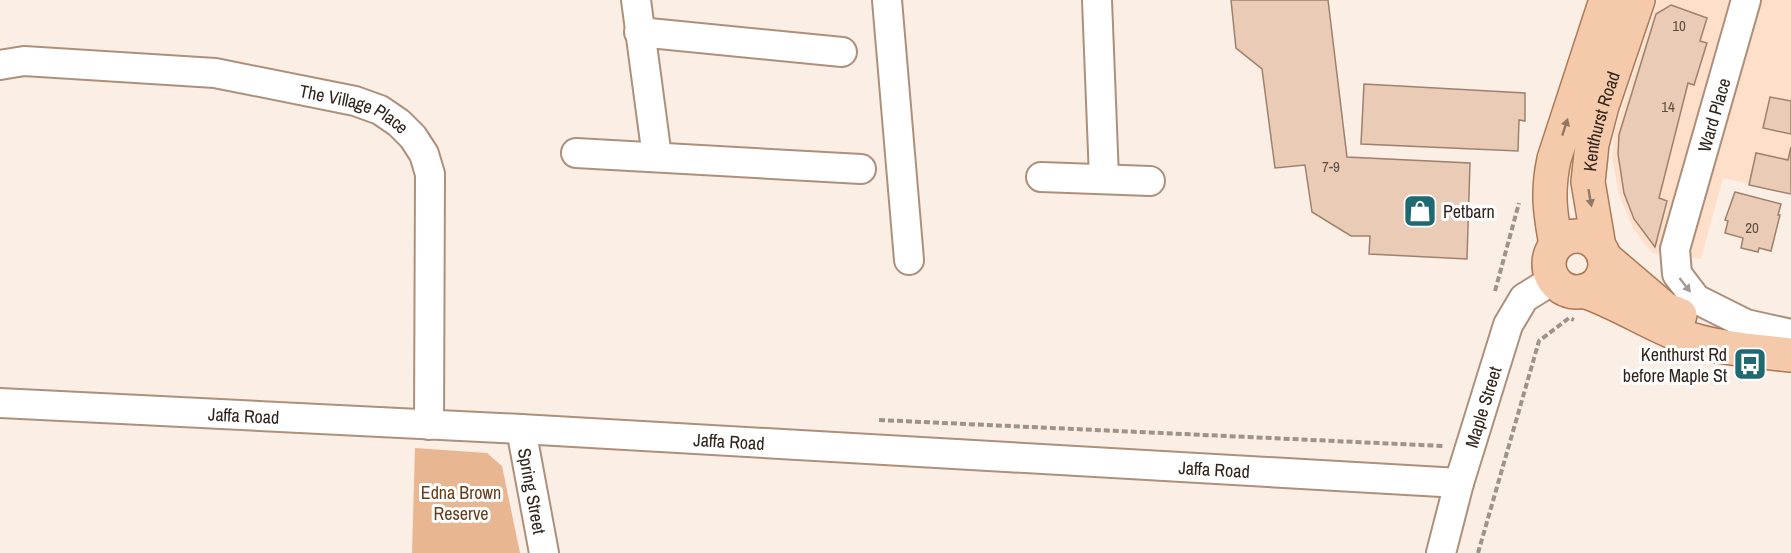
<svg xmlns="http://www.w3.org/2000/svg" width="1791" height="553" viewBox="0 0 1791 553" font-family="'Archivo Narrow',sans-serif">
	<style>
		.built { fill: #fedfca }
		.green { fill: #e9b692 }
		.building { fill: #eacbb6; stroke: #9e816d; stroke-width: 1.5 }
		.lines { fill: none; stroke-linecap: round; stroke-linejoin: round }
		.minor-casing { stroke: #ad907c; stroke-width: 32 }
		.major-casing { stroke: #ac7955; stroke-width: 36 }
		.path { stroke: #9f928a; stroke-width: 4; stroke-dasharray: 6 3; stroke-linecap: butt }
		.minor { stroke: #fff; stroke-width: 28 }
		.major { stroke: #f5caab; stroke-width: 33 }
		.oneway { fill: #927764 }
		.oneway2 { fill: #a29c99 }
		.labels { text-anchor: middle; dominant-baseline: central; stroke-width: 6; stroke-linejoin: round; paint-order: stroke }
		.number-label { font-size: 15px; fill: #5e4e42 }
		.street-label { font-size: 18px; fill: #30241c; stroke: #fff }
		.poi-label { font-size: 18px; fill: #30241c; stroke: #fff; text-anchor: start }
		.park-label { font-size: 18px; fill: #693c18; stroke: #fff }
	</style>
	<rect width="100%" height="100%" fill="#fbeee5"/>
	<!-- built -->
	<path class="built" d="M1658 0H1791V193L1723 178 1701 259 1652 253 1634 230 1619 195 1612 157 1615 130Z"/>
	<!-- green -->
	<path class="green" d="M415 448 487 453 502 466 520 553H412Z"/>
	<!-- building -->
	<path class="building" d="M1231 0H1328L1347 157 1470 163 1467 259 1369 254 1370 236H1351L1312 212 1305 165 1275 168 1262 69 1236 48Z
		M1671 5 1707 18 1700 41 1707 43 1694 85 1688 83 1659 198 1667 201 1655 247 1634 219 1624 193 1618 154 1619 135 1656 14Z
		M1364 84 1525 93V121L1519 120 1518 151 1361 144Z
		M1770 97 1791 101V134L1763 128Z
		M1791 147V194L1749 185 1756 153 1788 160Z
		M1735 192 1781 204 1778 215H1780L1771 251 1759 248 1758 252 1741 248 1743 238 1725 233 1728 221 1725 220Z"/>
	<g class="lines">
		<!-- minor casing -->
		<g class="minor-casing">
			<g id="minor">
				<path d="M636 0 657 157"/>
				<path d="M887 0 909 260"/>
				<path d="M1097 0 1104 178"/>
				<path d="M1746 0 1675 249 1677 274 1696 299 1746 324 1791 334"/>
				<path d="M639 32 842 52"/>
				<path id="s1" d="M0 65 24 61 215 73 355 101 380 110 399 123 413 137 424 154 430 174 429 425"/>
				<path d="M576 153 861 169"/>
				<path d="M1041 177 1150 181"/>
				<path id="s2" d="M0 403 521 429 1459 483"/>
				<path id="s3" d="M521 429 544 553"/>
				<path id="s4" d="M1441 553 1459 483 1508 325 1524 298 1553 280"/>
			</g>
		</g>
		<!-- major casing -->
		<g class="major-casing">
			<g id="major">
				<circle cx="1577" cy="264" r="28"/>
				<path d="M1556 245C1550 212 1547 192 1554 159L1606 0"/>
				<path id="s5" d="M1599 247 1588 182 1592 144 1602 106 1638 0"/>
				<path d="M1604 257 1665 309 1680 315"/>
				<path d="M1584 291C1621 304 1653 326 1690 339 1722 349 1757 351 1791 355"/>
			</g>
		</g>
		<!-- path -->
		<path class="path" d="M1495 291 1519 203
			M879 420 1443 446
			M1478 553 1539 341 1569 318 1574 320"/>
		<!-- minor -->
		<use href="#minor" class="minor"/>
		<!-- major -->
		<use href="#major" class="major"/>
	</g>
	<!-- one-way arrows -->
	<defs><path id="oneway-solid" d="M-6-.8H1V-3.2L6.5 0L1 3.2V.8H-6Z" transform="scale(1.5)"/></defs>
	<g class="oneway">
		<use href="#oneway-solid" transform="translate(1565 127) rotate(-72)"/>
		<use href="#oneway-solid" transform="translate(1590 198) rotate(80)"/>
	</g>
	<use class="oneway2" href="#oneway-solid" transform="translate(1685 285) rotate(52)"/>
	<!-- icons -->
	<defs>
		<g id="shop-square" transform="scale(1.725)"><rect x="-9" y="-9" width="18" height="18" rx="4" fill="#1e6a70" stroke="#fff"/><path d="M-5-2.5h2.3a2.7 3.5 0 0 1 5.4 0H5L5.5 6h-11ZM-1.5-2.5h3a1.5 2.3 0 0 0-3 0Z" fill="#fff"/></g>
		<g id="bus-square" transform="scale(1.725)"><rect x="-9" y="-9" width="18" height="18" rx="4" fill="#1e6a70" stroke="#fff"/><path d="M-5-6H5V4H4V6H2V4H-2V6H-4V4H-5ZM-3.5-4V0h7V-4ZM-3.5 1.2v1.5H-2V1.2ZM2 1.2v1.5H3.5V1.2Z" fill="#fff"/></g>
	</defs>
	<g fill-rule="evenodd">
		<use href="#shop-square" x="1420" y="211"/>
		<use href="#bus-square" x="1750" y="364"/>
	</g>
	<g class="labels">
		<!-- number labels -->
		<g class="number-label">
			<text x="1679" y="25">10</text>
			<text x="1668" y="106">14</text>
			<text x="1331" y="166">7-9</text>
			<text x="1752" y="227">20</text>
		</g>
		<!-- street labels -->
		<g class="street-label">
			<text stroke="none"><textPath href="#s1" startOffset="360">The Village Place</textPath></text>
			<text transform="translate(1714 115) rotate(-74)">Ward Place</text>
			<text stroke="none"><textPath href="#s5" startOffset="128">Kenthurst Road</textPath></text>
			<text stroke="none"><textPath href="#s4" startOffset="152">Maple Street</textPath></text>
			<text stroke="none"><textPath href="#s2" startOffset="244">Jaffa Road</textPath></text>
			<text stroke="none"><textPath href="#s2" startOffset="730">Jaffa Road</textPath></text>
			<text stroke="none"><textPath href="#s2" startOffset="1216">Jaffa Road</textPath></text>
			<text stroke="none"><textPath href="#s3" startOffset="63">Spring Street</textPath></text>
		</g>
		<!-- poi labels -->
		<g class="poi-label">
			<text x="1443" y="211">Petbarn</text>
			<text x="1727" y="354" text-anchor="end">Kenthurst Rd<tspan x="1727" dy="21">before Maple St</tspan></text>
		</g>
		<!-- park labels -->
		<g class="park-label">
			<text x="461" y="492">Edna Brown<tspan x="461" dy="21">Reserve</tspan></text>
		</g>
	</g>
</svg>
